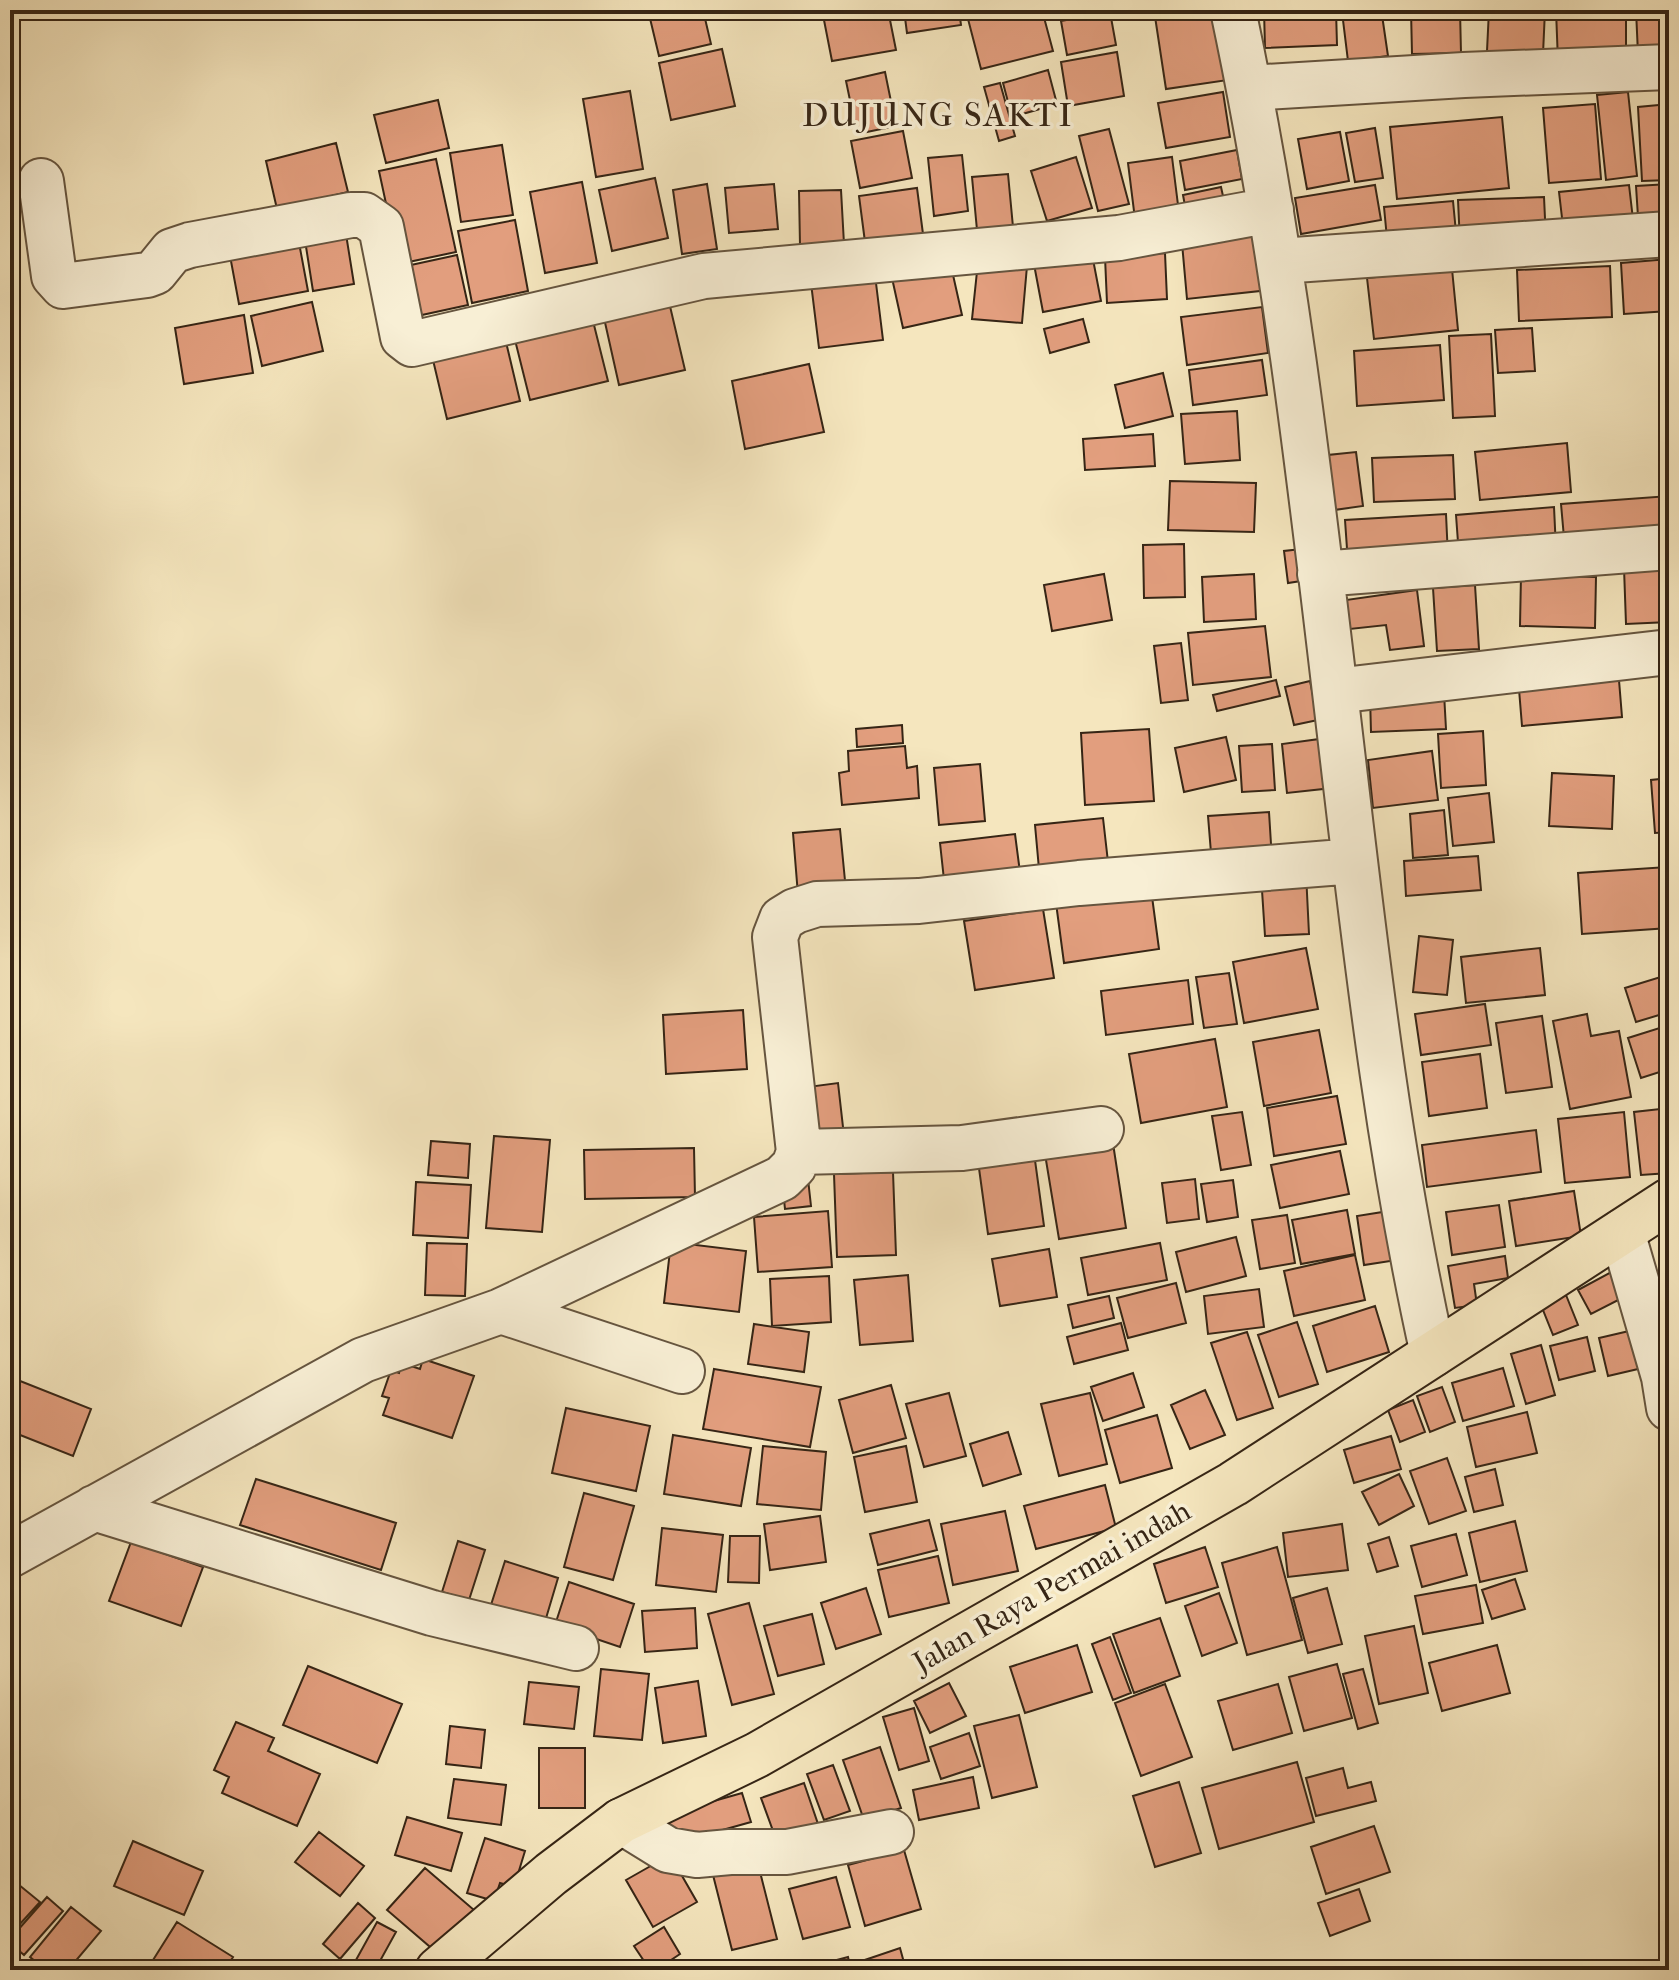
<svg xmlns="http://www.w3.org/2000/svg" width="1679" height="1980" viewBox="0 0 1679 1980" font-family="'IM FELL French Canon',serif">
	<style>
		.building { fill: #e29e7e; stroke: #362515; stroke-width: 2 }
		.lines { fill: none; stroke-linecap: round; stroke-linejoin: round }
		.minor-casing { stroke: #66553f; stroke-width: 48 }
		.major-casing { stroke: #362515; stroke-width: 48 }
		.minor { stroke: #f8efd5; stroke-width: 44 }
		.major { stroke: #f5e6be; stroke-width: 44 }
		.labels { text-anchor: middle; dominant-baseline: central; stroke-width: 7; stroke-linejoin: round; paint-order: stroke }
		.street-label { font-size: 30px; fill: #362515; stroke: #f8efd5 }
		.quarter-label { font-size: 34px; letter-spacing: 2px; fill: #362515; stroke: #f8efd5 }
	</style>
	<rect width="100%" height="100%" fill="#f5e6be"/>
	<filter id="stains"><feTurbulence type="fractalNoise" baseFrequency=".0025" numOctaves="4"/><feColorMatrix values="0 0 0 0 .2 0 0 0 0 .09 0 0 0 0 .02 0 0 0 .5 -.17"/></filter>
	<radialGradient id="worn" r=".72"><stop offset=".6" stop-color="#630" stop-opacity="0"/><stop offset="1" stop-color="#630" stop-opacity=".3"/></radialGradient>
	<!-- building -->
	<path class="building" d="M648 10H703L711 44 659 56Z
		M850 10H888L896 50 832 61 823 15Z
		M904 10H959L961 25 907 33Z
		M1004 10H1042L1053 51 981 69 968 19Z
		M1154 10H1218L1228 80 1166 89Z
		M1264 10H1336L1337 45 1265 48Z
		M1411 10H1460L1461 53 1412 54Z
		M1489 10H1545L1543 54 1487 51Z
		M1556 10H1626V60L1558 62Z
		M1636 10H1663L1665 53 1638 54Z
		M1110 12 1116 45 1067 55 1061 21Z
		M1382 15 1388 56 1348 61 1343 20Z
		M722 49 735 106 671 120 659 63Z
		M1117 52 1124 96 1068 106 1061 62Z
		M1048 70 1057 104 1012 117 1003 83Z
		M885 72 896 126 857 134 846 81Z
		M1000 83 1015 136 999 141 984 87Z
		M630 91 643 169 596 177 583 99Z
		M1223 92 1230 137 1166 148 1158 103Z
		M1628 92 1637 176 1606 180 1597 95Z
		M438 100 449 148 386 163 374 115Z
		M1595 104 1601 179 1549 183 1543 108Z
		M1669 104V180L1642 181 1638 107Z
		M1502 117 1509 188 1397 199 1390 127Z
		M1375 128 1383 178 1355 182 1346 133Z
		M1109 129 1129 204 1098 211 1079 136Z
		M903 131 912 178 860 188 851 141Z
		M1340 132 1349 181 1307 189 1298 139Z
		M336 143 348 192 277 209 266 161Z
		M502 145 513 215 461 222 450 153Z
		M1237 150 1242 179 1185 190 1180 161Z
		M962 155 968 211 934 216 928 158Z
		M1076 157 1092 208 1047 221 1031 171Z
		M1172 157 1179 213 1135 219 1128 163Z
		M436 159 456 252 399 264 379 171Z
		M1008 174 1013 227 977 230 972 177Z
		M655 178 668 238 612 251 599 190Z
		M582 182 597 263 545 273 530 192Z
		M707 184 717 249 682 254 673 190Z
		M774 184 778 229 729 233 725 188Z
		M1669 184V230L1639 232 1636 186Z
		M1375 185 1381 220 1301 234 1295 198Z
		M1629 185 1634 228 1564 235 1559 192Z
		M1221 187 1227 214 1188 222 1183 195Z
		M917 188 923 234 865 242 859 196Z
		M841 190 844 244 800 245 799 191Z
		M1544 197 1546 240 1460 243 1458 200Z
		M1453 201 1457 243 1388 249 1384 207Z
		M515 220 528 291 472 303 458 231Z
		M1263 223 1269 290 1187 299 1181 232Z
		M345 228 354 284 313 291 304 234Z
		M297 232 308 291 239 304 228 245Z
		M1091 249 1101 301 1043 312 1033 259Z
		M1165 253 1167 299 1107 303 1105 257Z
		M457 255 468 305 408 318 397 268Z
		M1669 259V311L1624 314 1621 263Z
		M978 262 1027 266 1022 323 972 319Z
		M951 266 962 315 903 328 892 278Z
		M1610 266 1612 317 1519 321 1517 270Z
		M1452 269 1458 330 1374 339 1367 278Z
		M875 275 883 340 819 348 811 283Z
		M312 302 323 351 262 366 251 316Z
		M669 302 685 370 619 385 604 318Z
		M1262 307 1268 353 1187 365 1181 317Z
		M244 315 253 373 184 384 175 328Z
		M1083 319 1089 342 1050 353 1044 329Z
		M593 321 608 381 530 400 515 340Z
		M1532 328 1535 371 1498 373 1495 330Z
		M1491 334 1495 416 1453 418 1449 336Z
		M506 342 520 401 447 419 433 360Z
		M1440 345 1444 400 1357 406 1354 351Z
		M1262 360 1267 395 1193 405 1189 370Z
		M809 364 824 432 745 449 732 381Z
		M1163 373 1173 416 1125 428 1115 385Z
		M1237 411 1240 460 1185 464 1181 414Z
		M1153 434 1155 466 1085 470 1083 439Z
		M1567 443 1571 492 1480 500 1475 452Z
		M1356 452 1363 506 1334 510 1328 455Z
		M1453 455 1455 499 1374 502 1372 458Z
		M1170 481 1256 483 1254 532 1168 530Z
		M1669 496V542L1565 549 1561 504Z
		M1554 507 1556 549 1459 556 1456 515Z
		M1446 514 1448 557 1348 563 1345 520Z
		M1184 544 1185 597 1144 598 1143 545Z
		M1310 548 1314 579 1288 583 1284 551Z
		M1669 565V622L1626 624 1624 568Z
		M1104 574 1112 620 1052 631 1044 585Z
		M1254 574 1256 619 1204 622 1202 577Z
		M1521 575 1596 577 1595 628 1520 626Z
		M1475 585 1479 649 1437 651 1433 588Z
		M1417 590 1424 646 1390 650 1386 625 1350 629 1346 600Z
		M1265 626 1271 677 1193 685 1188 633Z
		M1181 643 1188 700 1161 703 1154 646Z
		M1618 668 1622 717 1522 726 1518 677Z
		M1276 680 1280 696 1217 711 1213 695Z
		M1310 681 1318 720 1294 725 1285 687Z
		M1444 693 1446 729 1371 732 1370 696Z
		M902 725 903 743 857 747 856 729Z
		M1149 729 1154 801 1085 805 1081 733Z
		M1483 731 1486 785 1441 788 1438 734Z
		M1226 737 1236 780 1184 792 1175 748Z
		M1327 738 1332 788 1287 793 1282 744Z
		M1272 744 1275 790 1242 792 1239 746Z
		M905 746 907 768 917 766 919 798 842 805 839 773 849 771 848 751Z
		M1432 751 1438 800 1373 808 1368 760Z
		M980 764 985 821 939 825 934 768Z
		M1552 773 1614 776 1612 829 1549 826Z
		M1669 778V832L1655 833 1651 780Z
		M1489 793 1494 842 1453 846 1448 798Z
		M1444 810 1448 855 1413 858 1410 814Z
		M1269 812 1272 860 1212 865 1208 816Z
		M1103 818 1108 862 1039 869 1035 825Z
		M840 829 846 891 798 895 793 833Z
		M1015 834 1021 880 945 889 940 843Z
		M1478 856 1481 890 1406 896 1404 861Z
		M1667 867 1669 928 1582 934 1578 873Z
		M1306 873 1309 934 1265 936 1261 875Z
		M1151 889 1159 949 1064 963 1056 903Z
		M1043 909 1054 978 975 990 964 921Z
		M1419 936 1453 940 1447 995 1413 992Z
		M1306 948 1318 1009 1244 1023 1233 962Z
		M1540 948 1545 995 1466 1003 1461 957Z
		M1229 973 1237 1024 1204 1028 1196 977Z
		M1667 975 1669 1012 1636 1022 1625 988Z
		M1188 980 1193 1024 1106 1035 1101 991Z
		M1485 1004 1491 1045 1421 1055 1415 1014Z
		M743 1010 747 1069 666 1074 663 1015Z
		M1587 1014 1591 1036 1619 1031 1631 1097 1570 1109 1553 1021Z
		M1542 1016 1552 1087 1506 1093 1496 1023Z
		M1669 1025V1069L1641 1078 1628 1038Z
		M1319 1030 1331 1093 1264 1106 1253 1042Z
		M1215 1039 1227 1107 1141 1123 1129 1054Z
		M1480 1054 1487 1108 1429 1116 1422 1062Z
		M838 1083 844 1136 805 1141 800 1088Z
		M1337 1096 1346 1144 1274 1156 1267 1108Z
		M1669 1108V1173L1641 1175 1634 1112Z
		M1242 1112 1251 1165 1221 1170 1212 1116Z
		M1624 1112 1630 1177 1565 1183 1558 1119Z
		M1536 1130 1541 1172 1427 1187 1422 1145Z
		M494 1136 550 1140 542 1232 486 1228Z
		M1112 1137 1126 1228 1059 1239 1044 1148Z
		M431 1141 470 1144 468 1178 428 1175Z
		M694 1148 695 1197 585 1199 584 1150Z
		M1340 1151 1349 1194 1280 1208 1271 1165Z
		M1034 1153 1044 1226 988 1234 978 1161Z
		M893 1172 896 1255 837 1257 834 1174Z
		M808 1179 811 1206 785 1209 782 1181Z
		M1195 1179 1199 1219 1167 1223 1162 1183Z
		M1233 1180 1238 1217 1207 1222 1201 1184Z
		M416 1182 471 1185 468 1238 413 1235Z
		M1574 1191 1581 1236 1516 1246 1509 1201Z
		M1499 1205 1505 1247 1452 1255 1446 1212Z
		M1347 1210 1355 1254 1301 1264 1292 1220Z
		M828 1211 832 1267 758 1272 754 1217Z
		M1389 1211 1397 1260 1364 1265 1357 1216Z
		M1287 1215 1295 1263 1260 1269 1252 1220Z
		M1236 1237 1246 1276 1186 1292 1176 1252Z
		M671 1242 746 1251 739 1312 664 1303Z
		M427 1243 467 1244 465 1296 425 1295Z
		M1160 1243 1167 1280 1088 1295 1081 1258Z
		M1049 1249 1057 1297 1000 1306 992 1259Z
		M1355 1255 1365 1300 1294 1316 1284 1271Z
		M1505 1256 1508 1278 1474 1284 1477 1305 1455 1308 1448 1266Z
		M1617 1269 1630 1294 1591 1314 1578 1290Z
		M908 1275 913 1341 860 1345 854 1280Z
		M829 1276 831 1322 772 1326 770 1279Z
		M1176 1283 1186 1323 1128 1338 1117 1298Z
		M1259 1289 1264 1327 1208 1334 1204 1296Z
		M1566 1295 1578 1325 1553 1335 1541 1305Z
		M1109 1296 1114 1318 1073 1328 1068 1305Z
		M1375 1306 1389 1352 1327 1372 1313 1326Z
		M1297 1322 1318 1384 1279 1397 1258 1335Z
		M1121 1323 1128 1350 1074 1364 1067 1337Z
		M754 1324 809 1332 804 1372 748 1364Z
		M1642 1328 1651 1366 1608 1376 1599 1338Z
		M1247 1332 1273 1408 1237 1420 1211 1343Z
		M1587 1337 1595 1371 1559 1380 1550 1346Z
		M1541 1345 1555 1395 1526 1404 1511 1354Z
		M423 1359 474 1376 452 1438 383 1415 389 1398 382 1396 391 1370 399 1373 402 1363 420 1369Z
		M1503 1368 1514 1406 1463 1421 1452 1383Z
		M714 1369 821 1387 810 1447 703 1429Z
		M1133 1373 1144 1407 1103 1421 1091 1387Z
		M10 1377 91 1409 73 1456 10 1431Z
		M891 1385 906 1438 853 1453 839 1400Z
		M1442 1387 1455 1422 1430 1432 1417 1396Z
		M1205 1390 1225 1435 1190 1449 1171 1405Z
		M949 1393 966 1456 924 1467 906 1404Z
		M1090 1393 1107 1464 1059 1476 1041 1404Z
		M1413 1400 1425 1432 1400 1442 1388 1410Z
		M566 1408 650 1426 636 1491 552 1473Z
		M1527 1412 1537 1453 1476 1467 1467 1427Z
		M1157 1415 1172 1468 1120 1483 1105 1430Z
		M1008 1432 1021 1474 983 1486 970 1444Z
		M673 1435 751 1448 741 1506 664 1494Z
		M1391 1436 1401 1469 1354 1483 1344 1450Z
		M763 1446 826 1452 821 1510 757 1504Z
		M906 1446 917 1502 865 1512 854 1457Z
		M1447 1458 1466 1511 1429 1524 1410 1471Z
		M1495 1469 1503 1505 1474 1512 1465 1477Z
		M1399 1474 1414 1506 1379 1525 1362 1492Z
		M256 1479 396 1523 381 1570 240 1525Z
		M1105 1485 1116 1528 1036 1549 1024 1506Z
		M584 1493 634 1506 613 1580 564 1567Z
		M1005 1511 1018 1571 953 1585 941 1524Z
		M820 1516 826 1562 770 1570 764 1524Z
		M929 1520 937 1550 878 1565 870 1534Z
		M1515 1521 1527 1571 1480 1582 1469 1533Z
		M1342 1524 1348 1570 1288 1577 1283 1533Z
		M662 1528 723 1535 716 1592 656 1585Z
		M1456 1534 1467 1575 1422 1587 1411 1546Z
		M730 1536H760L759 1583 728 1582Z
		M1389 1537 1398 1566 1377 1572 1368 1544Z
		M458 1541 485 1550 469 1600 442 1592Z
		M131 1542 203 1567 181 1626 109 1601Z
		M1205 1547 1218 1587 1166 1603 1154 1564Z
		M1277 1547 1302 1640 1247 1655 1222 1563Z
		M938 1556 949 1603 889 1617 878 1570Z
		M505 1561 558 1578 544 1625 490 1608Z
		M1515 1579 1525 1609 1492 1619 1482 1590Z
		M569 1582 634 1604 620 1647 555 1625Z
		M1476 1585 1483 1623 1423 1634 1415 1596Z
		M866 1588 881 1634 836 1649 821 1603Z
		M1327 1588 1342 1644 1308 1653 1293 1598Z
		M1219 1593 1237 1643 1202 1656 1185 1606Z
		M749 1603 774 1694 732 1705 708 1614Z
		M695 1608 697 1648 645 1652 642 1611Z
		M812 1614 824 1664 778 1676 764 1626Z
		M1160 1618 1180 1676 1134 1693 1113 1634Z
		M1414 1626 1428 1693 1379 1704 1365 1636Z
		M1110 1637 1131 1693 1113 1700 1092 1644Z
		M1077 1645 1092 1692 1025 1713 1010 1667Z
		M1497 1645 1510 1693 1442 1711 1429 1663Z
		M1337 1664 1352 1718 1304 1731 1289 1677Z
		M308 1666 402 1704 377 1763 283 1725Z
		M601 1669 649 1674 642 1740 594 1736Z
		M1363 1669 1378 1723 1358 1729 1343 1674Z
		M698 1681 706 1736 663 1743 655 1688Z
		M529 1682 579 1687 574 1729 524 1724Z
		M949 1683 966 1716 930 1733 914 1701Z
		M1165 1684 1192 1757 1141 1776 1115 1703Z
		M1278 1684 1292 1733 1233 1750 1218 1701Z
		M914 1708 929 1761 899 1770 883 1717Z
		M1019 1715 1037 1787 992 1798 974 1726Z
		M236 1722 274 1738 268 1751 320 1774 297 1826 222 1793 229 1777 214 1770Z
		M450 1726 485 1730 481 1768 446 1764Z
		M969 1733 980 1766 941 1779 930 1747Z
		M880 1747 901 1808 864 1820 843 1760Z
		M539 1748H585V1808H539Z
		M1297 1762 1314 1822 1219 1849 1202 1788Z
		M833 1765 850 1811 824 1820 807 1774Z
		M1343 1768 1348 1788 1371 1782 1376 1801 1316 1816 1306 1778Z
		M973 1777 979 1808 919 1820 913 1790Z
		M454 1779 506 1785 501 1825 448 1818Z
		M1179 1782 1201 1853 1155 1867 1133 1796Z
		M804 1783 818 1824 776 1839 761 1798Z
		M742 1793 751 1822 669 1845 661 1816Z
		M407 1817 462 1833 451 1871 395 1855Z
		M1374 1826 1390 1872 1326 1894 1311 1847Z
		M319 1832 364 1866 340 1896 295 1862Z
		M485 1838 525 1851 514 1887 500 1883 494 1901 467 1893Z
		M133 1841 203 1871 184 1915 114 1886Z
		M904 1850 921 1909 865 1926 848 1865Z
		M670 1855 697 1902 653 1927 626 1880Z
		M758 1864 777 1939 732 1950 713 1875Z
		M425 1868 474 1910 436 1952 387 1910Z
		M836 1877 850 1927 803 1939 789 1889Z
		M13 1880 40 1902 10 1935V1883Z
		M1359 1889 1370 1921 1330 1936 1318 1903Z
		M47 1897 63 1911 24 1955 10 1943V1939Z
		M358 1903 375 1918 340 1959 323 1944Z
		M71 1907 101 1931 68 1970H46L30 1957Z
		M177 1922 233 1957 225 1970 148 1968Z
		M377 1922 396 1932 375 1970H354L351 1969Z
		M664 1927 680 1954 656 1970H650L634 1946Z
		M900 1948 906 1970H855L853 1964Z
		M848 1957 851 1970H799Z"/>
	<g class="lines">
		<!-- minor casing -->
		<g class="minor-casing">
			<path id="minor" d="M1233 10C1288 268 1316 532 1347 794 1369 981 1392 1170 1433 1354
				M1250 88 1464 75 1669 67
				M41 181 54 276 63 286 147 275 155 272 172 251 190 245 351 215H364L381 227 403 337 412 344 704 276 1119 238 1271 210
				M1280 261 1669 234
				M1320 574 1669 547
				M1335 691 1669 652
				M799 1152 962 1148 1101 1129
				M1622 1232 1664 1377 1669 1408
				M501 1311 682 1371
				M94 1508 432 1613 576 1648
				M10 1555 363 1360 501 1311 782 1178 794 1166 799 1152 775 937 782 919 795 911 817 904 919 901 1079 883 1355 861
				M621 1821 668 1850 697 1855 730 1852H787L891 1832"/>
		</g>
		<!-- major casing -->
		<g class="major-casing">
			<path id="major" d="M438 1970 551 1874 621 1821 757 1755 1233 1484 1669 1201"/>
		</g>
		<!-- minor -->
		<use href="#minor" class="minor"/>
		<!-- major -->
		<use href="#major" class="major"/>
	</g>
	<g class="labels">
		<!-- street labels -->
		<g class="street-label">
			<text transform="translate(1052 1587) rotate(-30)">Jalan Raya Permai indah</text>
		</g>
		<!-- quarter labels -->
		<g class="quarter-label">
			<text x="938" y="115">DUJUNG SAKTI</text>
		</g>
	</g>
	<!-- margin -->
	<rect width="1679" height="1980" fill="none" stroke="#f5e6be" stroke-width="40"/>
	<rect x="12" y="12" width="1655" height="1956" fill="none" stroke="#362515" stroke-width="4"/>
	<rect x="20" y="20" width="1639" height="1940" fill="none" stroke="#362515" stroke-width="2"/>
	<rect width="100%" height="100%" filter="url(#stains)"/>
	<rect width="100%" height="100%" fill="url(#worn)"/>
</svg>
